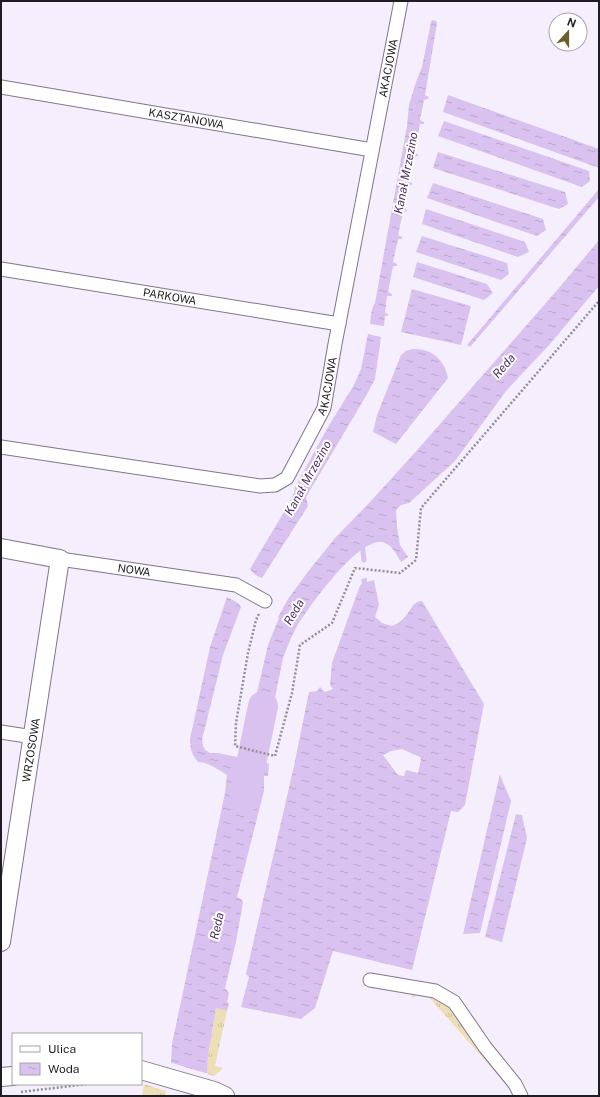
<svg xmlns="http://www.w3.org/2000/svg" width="600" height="1097" viewBox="0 0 600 1097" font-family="'Public Sans',sans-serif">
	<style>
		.grass { fill: url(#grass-tufts) }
		.water { fill: url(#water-ripples); fill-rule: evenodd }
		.pier { fill: #f5eefc }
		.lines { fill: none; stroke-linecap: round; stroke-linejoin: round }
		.stream { stroke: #d9c2ef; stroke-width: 5 }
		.river { stroke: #d9c2ef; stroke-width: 30 }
		.street-casing { stroke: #80768b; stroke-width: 15 }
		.secondary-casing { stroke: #80768b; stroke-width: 20 }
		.path { stroke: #938d98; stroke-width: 2.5; stroke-dasharray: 2 2; stroke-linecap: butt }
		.street { stroke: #fff; stroke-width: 13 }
		.secondary { stroke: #fff; stroke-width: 18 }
		.labels { text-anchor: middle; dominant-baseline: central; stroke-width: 4; stroke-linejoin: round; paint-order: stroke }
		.street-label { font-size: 11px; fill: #201c24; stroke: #fff }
		.water-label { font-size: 12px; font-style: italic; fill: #4d2e65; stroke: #fff }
	</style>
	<defs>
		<pattern id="grass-tufts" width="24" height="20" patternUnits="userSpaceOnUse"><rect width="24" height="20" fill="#ecdfb7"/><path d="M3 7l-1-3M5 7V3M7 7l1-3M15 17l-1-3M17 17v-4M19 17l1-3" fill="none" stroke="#cabf9d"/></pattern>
		<pattern id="water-ripples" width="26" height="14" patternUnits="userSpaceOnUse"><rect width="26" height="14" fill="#d9c2ef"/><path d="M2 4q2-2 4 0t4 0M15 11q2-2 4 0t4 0" fill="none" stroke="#baa6cd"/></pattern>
	</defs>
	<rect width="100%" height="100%" fill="#f5eefc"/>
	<!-- grass -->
	<path class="grass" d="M416 992H422L452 1006 514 1093 428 996 418 995 413 998 411 995Z
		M216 1008 227 1011 215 1066 223 1068 219 1072 214 1076 207 1074 208 1055Z
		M144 1084 166 1091 165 1096H142Z"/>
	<!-- water -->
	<path class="water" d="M432 20 436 21 437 23 425 95 429 97 428 99 424 100 420 120 424 122V124H420L414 153 418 154V156L413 157 409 182 412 183V185H408L404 208 407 210V211L403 212 398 235 402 237V239H398L393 262 397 264V266H393L388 292 392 294V296H387L385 313 388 314V316H385L384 326 370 324C371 317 371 309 375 303L407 126 409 105 416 82 422 67 431 22Z
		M448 95 599 149V168L443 112Z
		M444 121 589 171 590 181 582 187 438 136Z
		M438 152 565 192 568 204 559 209 433 168Z
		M433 183 543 219 546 230 537 236 427 198Z
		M599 189V197L470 347 467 345Z
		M426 209 525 242 529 252 518 257 422 224Z
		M422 236 507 263 509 274 501 280 416 252Z
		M599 240V286L550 344 506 391 455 461 409 503 401 505 396 510 397 527 400 545 408 557 401 562C397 555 391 544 383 542 358 537 308 608 296 628 291 637 287 648 283 658L265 748 245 744 268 645 279 618 278 617 288 599 307 573 335 538 371 501 419 448 559 288Z
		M417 262 487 284 493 293 484 300 413 277Z
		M412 289 471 306 461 345 401 332Z
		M368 334 381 337 375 379 366 396 306 497 308 506 262 578C256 576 254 574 250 569L287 507 294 493 295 487 328 427 354 385 361 369Z
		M412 349C432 348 444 359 448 378L396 444 373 432 377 415 401 355 406 351Z
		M367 578V582L374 580 379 605 375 617 382 623 392 626C396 624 400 622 403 619 410 613 412 601 422 601L484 704 465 805 458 812 451 811 412 970 333 951 315 1008 301 1019 241 1007 249 977 246 974 294 766 309 692 317 691 320 687 322 689H321L323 690 325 692 333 689 330 685 332 663 359 588 362 583 361 579ZM402 749 420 757 421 760 418 773 406 770 404 776 398 775 383 755 391 751Z
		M227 597 238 603 241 607 223 655 204 732C201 739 202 744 205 750L210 753H218L242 758 243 756 263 761V762L269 764 268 776H264V791L237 897 241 899 243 902 236 942 225 988 229 993 227 1002 229 1003 227 1011 216 1008 208 1055 207 1074 171 1063 172 1044 225 793 227 775C219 770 208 762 198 762 192 755 190 749 190 739L210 647Z
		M500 775 511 801 480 933 463 934 499 778V776Z
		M516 814 522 815 527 838 502 942 485 937Z"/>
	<!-- pier -->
	<path class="pier" d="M169 1062 188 1068 209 1074 206 1076 187 1070 170 1065Z"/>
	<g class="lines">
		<!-- stream -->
		<path class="stream" d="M362 543 364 560"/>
		<!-- river -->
		<path class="river" d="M244 798 263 706"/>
		<!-- street casing -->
		<g class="street-casing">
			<g id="street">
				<path id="s1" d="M1 87 372 150"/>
				<path id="s2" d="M1 269 339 324"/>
				<path id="s3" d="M1 447 260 486 275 485 287 478 324 408 335 344 401 1"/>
				<path id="s4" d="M60 559 236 585 265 601"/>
				<path d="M1 732 33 737"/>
				<path d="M370 980 435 991 454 1002 485 1047 515 1084 521 1096"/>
			</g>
		</g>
		<!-- secondary casing -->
		<g class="secondary-casing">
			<path id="secondary" d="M1 548 60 559 1 942
				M141 1070 214 1091 225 1096
				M1 1077 13 1076"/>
		</g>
		<!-- path -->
		<path class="path" d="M259 614 256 620 248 653 236 723 235 746 275 756 292 693 300 645 332 623 355 568 400 573 416 560 421 508 599 301
			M21 1092 87 1084"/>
		<!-- street -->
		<use href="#street" class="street"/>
		<!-- secondary -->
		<use href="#secondary" class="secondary"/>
	</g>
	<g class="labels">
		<!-- street labels -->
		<g class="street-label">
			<text stroke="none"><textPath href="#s3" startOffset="716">AKACJOWA</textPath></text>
			<text stroke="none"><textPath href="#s1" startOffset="188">KASZTANOWA</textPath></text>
			<text stroke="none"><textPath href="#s2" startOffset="171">PARKOWA</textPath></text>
			<text stroke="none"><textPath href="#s3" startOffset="392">AKACJOWA</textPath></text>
			<text stroke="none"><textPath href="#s4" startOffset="75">NOWA</textPath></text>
			<text transform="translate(31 750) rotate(-81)">WRZOSOWA</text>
		</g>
		<!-- water labels -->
		<g class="water-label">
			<text transform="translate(406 173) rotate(-79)">Kanał Mrzezino</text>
			<text transform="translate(504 366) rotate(-49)">Reda</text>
			<text transform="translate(308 478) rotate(-61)">Kanał Mrzezino</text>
			<text transform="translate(294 612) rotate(-60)">Reda</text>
			<text transform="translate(217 926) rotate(-78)">Reda</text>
		</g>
	</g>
	<!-- border -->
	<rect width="600" height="1097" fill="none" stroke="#201c24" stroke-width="4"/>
	<!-- legend -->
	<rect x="12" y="1033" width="130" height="52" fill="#ffffff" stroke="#a6a4a7"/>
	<rect x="20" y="1046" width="20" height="6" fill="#ffffff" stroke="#a6a4a7"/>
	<text x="48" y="1053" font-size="12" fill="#201c24">Ulica</text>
	<rect x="20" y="1063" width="20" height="12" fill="url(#water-ripples)" stroke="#a6a4a7"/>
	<text x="48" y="1073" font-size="12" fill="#201c24">Woda</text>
	<!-- north arrow -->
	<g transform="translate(568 32) rotate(21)"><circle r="19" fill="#ffffff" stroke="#a6a4a7"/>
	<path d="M0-3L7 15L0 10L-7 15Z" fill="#6d5e2c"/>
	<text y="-6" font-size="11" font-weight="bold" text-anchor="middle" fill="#201c24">N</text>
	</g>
</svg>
